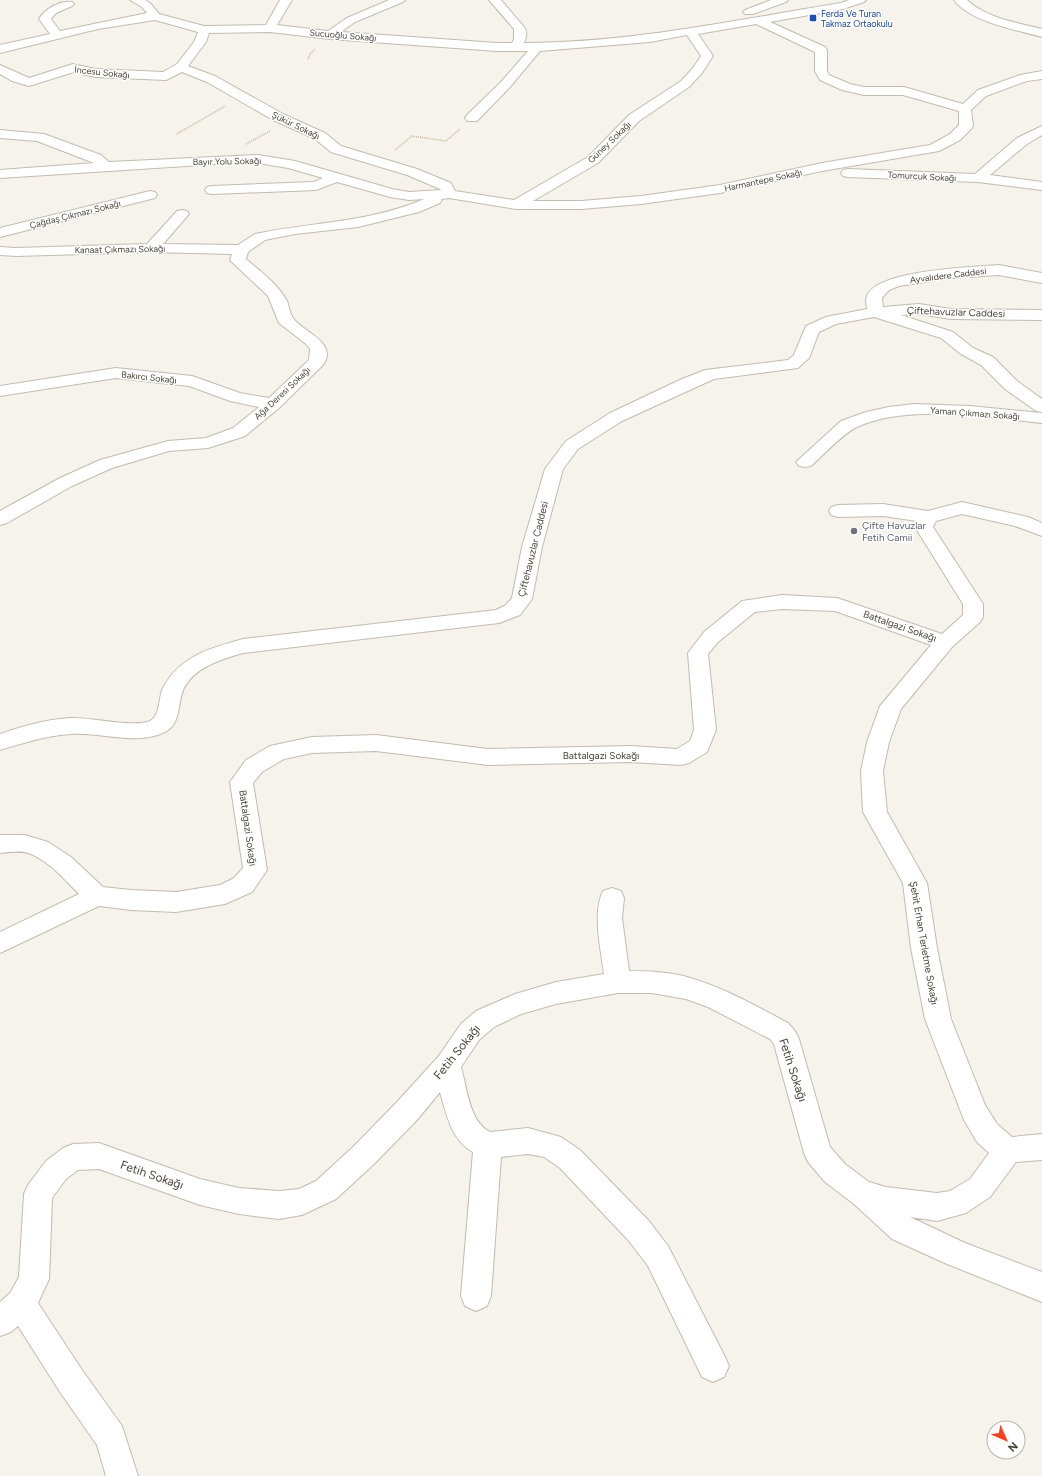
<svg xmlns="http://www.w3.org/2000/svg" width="1042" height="1476" viewBox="0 0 1042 1476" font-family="Figtree,sans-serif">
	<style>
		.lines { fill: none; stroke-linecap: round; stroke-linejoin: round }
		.minor-casing { stroke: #c2bbae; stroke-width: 2 }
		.path { stroke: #c4b79f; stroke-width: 1.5; stroke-dasharray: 1 1; stroke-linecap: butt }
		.minor { fill: #fff; fill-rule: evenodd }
		.transit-dot { fill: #1a4fb4; stroke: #fff; stroke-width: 1.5 }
		.worship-dot { fill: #6b7280; stroke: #fff; stroke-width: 1.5 }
		.labels { text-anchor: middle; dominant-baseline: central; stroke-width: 3; stroke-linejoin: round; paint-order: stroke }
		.far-transit-label { font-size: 9px; fill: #164399; stroke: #fff; text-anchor: start }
		.far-street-label { font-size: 9px; fill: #4b4439; stroke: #fff }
		.street-label { font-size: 10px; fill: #4b4439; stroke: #fff }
		.worship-label { font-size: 10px; fill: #5b616d; stroke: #fff; text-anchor: start }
		.near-street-label { font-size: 12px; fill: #4b4439; stroke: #fff }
	</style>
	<rect width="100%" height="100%" fill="#f6f3ec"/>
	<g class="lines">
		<!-- minor casing -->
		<g class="minor-casing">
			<path id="minor" d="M130 0H145L150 3 159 14 204 26 266 25 280 0H292L277 25 328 31 347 18 389 0H405L403 2 355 22 341 32 497 43H512L514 39V29L489 0H501L524 27C528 31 526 38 524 43 630 43 736 20 841 3L849 0H866L864 2 843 9 770 22 825 47 827 50V71L829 75 850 84 864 87H904L963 104 978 90 1020 75 1042 71V79L1027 81 986 96 971 110 973 126 971 129 960 140 939 151 822 171 720 193 641 204 581 209H516L449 198 441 199 442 200 440 203 419 212 358 227 295 234 265 240 248 252 246 259C261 272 277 283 287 301 289 306 290 314 293 318 302 332 339 342 323 365L279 408 245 436 208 448 169 451 112 468 72 486 7 523 0 525V511L60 478 100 460 168 441 206 438 233 428 259 407 230 401 189 386 116 378 0 396V386L116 368 192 376 240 393 269 398 309 360 310 349 306 344 279 323 268 296 233 263 230 260 232 254 151 252 16 256 0 255V247L16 248 147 244 177 211 182 210 187 211 189 214 163 244 238 245 255 234 260 233C315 222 372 222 424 199L409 200 390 197 337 182 316 190 212 194 207 193 205 190 207 187 212 186 314 182 323 178 288 168 258 163H233L0 178V170L94 163 37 141 0 138V130L44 134 101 155 109 162 258 155 295 161 392 189 409 192 441 190 440 189 407 175 331 152 315 139 273 120 207 82 182 72 166 80 95 77 74 72 29 86 12 81 0 74V65L29 78 73 64 95 69 163 72 177 64 194 42 198 32 155 20 98 29 0 53V45L50 34 39 19C45 9 60 0 72 2L74 4 72 6 56 13 51 19 60 31 147 13 142 7ZM756 24 815 52V71L820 80 842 90 864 95H903L959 111V125L950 134 930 145 822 163 720 185 641 196 581 201H533L598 163 639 121 689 87 702 73 713 56 698 34ZM270 32 330 39 497 51H528L501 82 467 115 465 118 467 121H477L510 87 540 51 650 42 687 35 701 56 693 68 681 81 629 115 588 157 514 200 455 191 451 183 417 169 341 146 325 133 283 114 215 76 188 66 206 42 209 33Z
				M771 0H788L786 2 753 14H745L743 12 745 10Z
				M954 0H967C986 18 1018 23 1042 29V37C1017 30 970 22 954 0Z
				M1042 126V135L1027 144 990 175 1042 182V190L978 182 848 177 843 176 841 173 843 170 848 169 975 174 1017 138Z
				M150 191 155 192 157 195 155 198 0 237V228Z
				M999 265 1042 273V283L999 275 951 278 899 286 889 290 882 298 883 307 919 304 951 309 1042 310V320L951 319 919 314 901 315 953 332 973 348 993 357 1017 381 1042 399V412L1036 411 1005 389 981 365 961 354 941 338 874 317 836 324 819 332 809 358 798 368 714 379 622 421 578 449 563 469 542 547 532 599 520 615 499 623 243 653C222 659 195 667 184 688 177 702 182 723 165 732 136 746 102 732 72 734 47 735 24 743 0 750V734C23 726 47 719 71 718 91 717 134 728 150 721 161 715 158 698 163 688 180 656 210 648 243 639L496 610 506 605 512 598 522 547 545 469 566 441 610 413 682 379 705 370 788 360 794 355 806 326 826 317 867 309C867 305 865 300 867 296 876 270 973 267 999 265Z
				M914 404 970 406 1042 413V423C988 417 905 403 855 428 843 434 822 456 811 466L805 467 799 466 796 462 841 421 866 412 889 407Z
				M962 502 1028 517 1042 523V536L1015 526 962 514 936 521 933 527 983 604V617L980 622 952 647 901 709 889 742 883 771 887 812 927 883 937 948 951 1019 985 1105 997 1124 1012 1137 1042 1134V1160L1016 1162 990 1197 966 1213 937 1221 910 1217 965 1243 1042 1272V1302L947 1264 892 1239 854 1204 825 1182 808 1162 804 1153 774 1044 770 1039 708 1007 686 999 652 993H618L556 1004 521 1014 494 1027 479 1040 461 1067C467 1088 469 1121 490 1132L528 1128 561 1137 580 1150 649 1221 668 1246 724 1355 729 1366 724 1377 713 1382 702 1377 648 1266 629 1241 560 1168 544 1157 528 1154 501 1157 491 1296 487 1306 476 1311 465 1306 461 1296 473 1152C452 1141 446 1114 440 1092L417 1120 373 1165 336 1199 302 1215 279 1219 239 1214 200 1205 99 1169 78 1170 66 1179 52 1198 49 1279 38 1303 82 1370 122 1426 138 1476H106L97 1445 60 1392 18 1326 11 1332 0 1336V1302L10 1293 19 1277 24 1194 28 1185 46 1161 63 1148 73 1144 99 1143 200 1179 239 1188 279 1191 299 1189 316 1181 353 1147 397 1102 438 1057 461 1024 476 1011 515 994 556 982 604 974C601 950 592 913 603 891L612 888 621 891 624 898 622 918 629 971C649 971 669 972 687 977 723 987 756 1006 788 1023L795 1031 799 1039 830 1147 845 1164 869 1182 886 1187 937 1193 950 1191 970 1179 989 1153 977 1142 964 1120 925 1019 911 948 903 883 863 812 861 771 867 742 880 706 931 645 835 611 782 609 755 612 718 642 708 654 716 730 707 752 689 763 681 765 631 762 488 765 376 751 312 753 284 759 262 772 253 783 267 870 252 892 225 904 176 912 131 910 99 906 0 953V932L79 894C65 880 50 862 31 854 22 850 10 852 0 853V835H25L48 842 71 857 103 887 131 890 176 892 220 885 234 878 243 868 230 782 246 760 270 746 312 737 376 735 488 749 631 746 677 749 690 741 694 730 688 653 704 632 742 601 782 595 837 598 942 634 963 615V604L915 527 917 521 883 516 838 517 831 515 829 511 831 507 838 505 883 504 928 511Z"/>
		</g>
		<!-- path -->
		<path class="path" d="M308 59 310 54 315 49
			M177 134 225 106
			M246 144 270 131
			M395 150 412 136 446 141 460 129"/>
		<!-- minor -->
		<use href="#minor" class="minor"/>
	</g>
	<!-- markers -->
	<rect class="transit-dot" x="809" y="14" width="8" height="8" rx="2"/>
	<circle class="worship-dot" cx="854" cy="531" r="4"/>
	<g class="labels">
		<!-- far-transit labels -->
		<g class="far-transit-label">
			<text x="821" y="13">Ferda Ve Turan<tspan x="821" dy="10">Takmaz Ortaokulu</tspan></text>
		</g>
		<!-- far-street labels -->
		<g class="far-street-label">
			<text transform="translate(343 35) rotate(5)">Sucuoğlu Sokağı</text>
			<text transform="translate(102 72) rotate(6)">İncesu Sokağı</text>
			<text transform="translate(296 125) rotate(26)">Şükür Sokağı</text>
			<text transform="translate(609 142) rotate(-44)">Güney Sokağı</text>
			<text transform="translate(227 161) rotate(-1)">Bayır Yolu Sokağı</text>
			<text transform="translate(922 176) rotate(3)">Tomurcuk Sokağı</text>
			<text transform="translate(763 180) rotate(-12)">Harmantepe Sokağı</text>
			<text transform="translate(75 214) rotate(-14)">Çağdaş Çıkmazı Sokağı</text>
			<text transform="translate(120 249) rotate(-1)">Kanaat Çıkmazı Sokağı</text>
			<text transform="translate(948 275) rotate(-7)">Ayvalıdere Caddesi</text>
			<text transform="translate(149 377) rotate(6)">Bakırcı Sokağı</text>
			<text transform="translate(282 393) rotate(-43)">Ağa Deresi Sokağı</text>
			<text transform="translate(975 413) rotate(4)">Yaman Çıkmazı Sokağı</text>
		</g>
		<!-- street labels -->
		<g class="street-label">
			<text transform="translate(956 312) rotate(2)">Çiftehavuzlar Caddesi</text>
			<text transform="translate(533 549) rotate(-76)">Çiftehavuzlar Caddesi</text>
			<text transform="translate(900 626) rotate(19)">Battalgazi Sokağı</text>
			<text x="601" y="755">Battalgazi Sokağı</text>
			<text transform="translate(248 828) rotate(82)">Battalgazi Sokağı</text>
			<text transform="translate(924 943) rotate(80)">Şehit Erhan Terletme Sokağı</text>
		</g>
		<!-- worship labels -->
		<g class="worship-label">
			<text x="862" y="525">Çifte Havuzlar<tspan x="862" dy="12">Fetih Camii</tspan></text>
		</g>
		<!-- near-street labels -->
		<g class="near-street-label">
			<text transform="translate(457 1052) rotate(-51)">Fetih Sokağı</text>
			<text transform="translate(793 1070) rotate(72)">Fetih Sokağı</text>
			<text transform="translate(152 1175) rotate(19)">Fetih Sokağı</text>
		</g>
	</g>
	<!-- north arrow -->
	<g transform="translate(1006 1440) rotate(135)"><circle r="19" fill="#ffffff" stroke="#b7b4b0"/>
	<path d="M0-3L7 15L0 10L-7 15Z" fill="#fc3f1d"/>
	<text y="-6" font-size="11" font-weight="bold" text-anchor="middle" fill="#4b4439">N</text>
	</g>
</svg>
